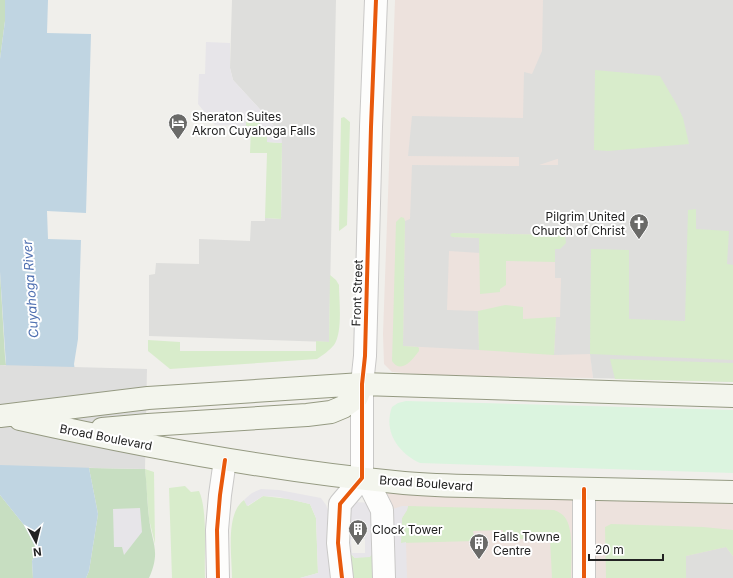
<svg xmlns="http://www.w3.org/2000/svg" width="733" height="578" viewBox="0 0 733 578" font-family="Inter,sans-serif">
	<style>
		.commercial { fill: #ede2dd }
		.religious { fill: #dededc; fill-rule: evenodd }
		.grass { fill: #d8eccb }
		.forest { fill: #c7dec1 }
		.park { fill: #dbf4df }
		.plaza { fill: #e7e5e9; fill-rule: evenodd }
		.water { fill: #c0d5e2 }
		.pier { fill: #dededd }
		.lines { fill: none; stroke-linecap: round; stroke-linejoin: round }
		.minor-casing { stroke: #c9c8c7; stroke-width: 24 }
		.tertiary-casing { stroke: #c9c8c7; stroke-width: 24 }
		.secondary-casing { stroke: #959a82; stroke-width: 24 }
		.minor { stroke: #fdfdfc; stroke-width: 22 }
		.tertiary { stroke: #fdfdfc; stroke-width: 22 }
		.secondary { stroke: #f3f5ed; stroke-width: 22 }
		.cycleway-casing { stroke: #fff; stroke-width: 6 }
		.cycleway { stroke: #e8590c; stroke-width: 4 }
		.labels { text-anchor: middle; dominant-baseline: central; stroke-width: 4; stroke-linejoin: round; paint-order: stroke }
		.poi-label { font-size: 12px; fill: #222; stroke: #fff; text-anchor: start }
		.street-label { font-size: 12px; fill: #222; stroke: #fff }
		.water-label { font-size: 13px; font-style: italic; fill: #4f70b1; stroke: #fff }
	</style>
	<rect width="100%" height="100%" fill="#f0efeb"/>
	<!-- commercial -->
	<path class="commercial" d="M395 0H553L593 378 428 375 392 372 384 364 383 334Z
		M381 480 733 492V578H384Z"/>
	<!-- religious -->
	<path class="religious" d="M232 0H336L329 342 149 336V275L155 274 156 263 199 264V239L250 241 251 221H265V218L281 219 282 153 281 136 267 117 233 80 230 68Z
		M543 0H733V382L593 378 590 354 554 355 556 317H560L561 278H555V249L565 235 452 233V237L479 238 480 253 449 251 447 310 478 311 479 350 403 346 405 221 410 219 412 165 519 166V157L408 156 412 116 523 118 524 72 532 74 542 51ZM558 159V165H539L557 159Z
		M726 547 733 556V578H686V556Z"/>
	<!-- grass -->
	<path class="grass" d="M595 70 660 76 677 105 683 118 689 144 608 151 594 150Z
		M344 117 350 122 347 225 339 231 341 118Z
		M246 118 260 119V131H267V142L282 143 281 219 265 218 267 153H250L251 127 246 126Z
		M696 209V229L729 231 727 264 733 265V360L590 354 591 249 629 250V319L685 321 688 210Z
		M401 217 404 218 405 221 403 346 418 347 419 348V351C413 359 401 375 392 361L396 222Z
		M452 233 565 235 566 243 560 249H555V262L506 261V285L500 289V292L480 294 479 238 452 237 450 235Z
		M330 275 336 280 339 285C339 300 343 332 334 345 330 350 323 355 317 359L170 369 148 351V340L180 342V351H316V341L329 342Z
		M505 305 523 307V319L556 317 554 355 479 350 478 311Z
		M610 359 733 363V382L615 379Z
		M145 469 154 472 155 544 149 519Z
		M185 486 191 492 199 491C208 510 204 555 205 578H172L169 488Z
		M263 496 289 499 310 504 316 518 318 573 300 578H232C232 556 225 514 244 500L248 506Z
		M408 506 554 510C559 512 563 514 566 519 574 532 571 562 571 578H552L550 539H504L503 530 473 531 475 541 401 543 402 518 407 510Z
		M346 522 350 527V553L355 558 372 554 371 530 372 527 377 578H348Z
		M611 524 703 527 733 530V556L726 547 686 556V578H606L605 527Z"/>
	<!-- forest -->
	<path class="forest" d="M0 0H5V21L0 59Z
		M0 272 5 357 6 365H0Z
		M89 468 145 469C147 485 147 502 149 518 152 544 161 551 149 578H86L89 571 98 514Z
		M0 495 24 525 37 550 32 561 33 578H0Z"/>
	<!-- park -->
	<path class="park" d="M406 401 733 410V473L420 463C398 453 383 431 392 407L398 403Z"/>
	<!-- plaza -->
	<path class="plaza" d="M206 42 230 43V68L233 80 267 117 281 136 282 143 267 142V132H260V119L246 118V126L215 125 198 104 199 74H205Z
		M261 489 279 490 321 498 326 505 329 513 334 578H300L318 573 316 518 310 504 279 497 263 496 247 506 244 500 246 498 252 493Z
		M355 502 372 503V527L371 530 372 554 370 557 355 558 350 553V527L346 522 347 510ZM351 539H365V553H352Z
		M402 506H408L407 510 402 518 401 543 406 542 407 578H390L389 517 393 509Z
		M140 508 142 532 124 555 122 547H114L113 509Z"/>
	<!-- water -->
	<path class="water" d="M5 0H48L47 33 91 34 86 213 47 211 48 239 81 240 78 339 74 364 89 468 98 514 89 571 86 578H33L32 561 37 550 24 525 0 495V412L6 365 0 272V59L5 21Z"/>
	<!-- pier -->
	<path class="pier" d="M0 365 147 369 145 469 96 468 0 465Z"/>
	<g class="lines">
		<!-- minor casing -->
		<g class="minor-casing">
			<path id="minor" d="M218 578 217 530 220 495 225 460
				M584 578V489"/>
		</g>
		<!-- tertiary casing -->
		<g class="tertiary-casing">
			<path id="tertiary" d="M362 478 371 488 382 510 384 578
				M342 578 338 543 340 504 362 478V384L365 356 371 127 376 0"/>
		</g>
		<!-- secondary casing -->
		<g class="secondary-casing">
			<path id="secondary" d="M0 416 148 398 362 384 733 396
				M20 419C146 447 275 471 404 483 438 486 472 486 505 487 581 489 657 491 733 492
				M102 429 148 425 307 415 331 412 343 407 357 397 362 384"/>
		</g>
		<!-- minor -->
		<use href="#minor" class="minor"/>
		<!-- tertiary -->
		<use href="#tertiary" class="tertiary"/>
		<!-- secondary -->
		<use href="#secondary" class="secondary"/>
		<!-- cycleway casing -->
		<g class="cycleway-casing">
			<path id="cycleway" d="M218 578 217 530 220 495 225 460
				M342 578 338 543 340 504 362 478V384L365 356 371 127 376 0
				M584 578V489"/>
		</g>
		<!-- cycleway -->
		<use href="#cycleway" class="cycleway"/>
	</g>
	<!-- icons -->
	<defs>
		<g id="hotel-pin" transform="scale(1)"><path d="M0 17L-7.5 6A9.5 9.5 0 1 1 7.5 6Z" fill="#6a6a68" stroke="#fff"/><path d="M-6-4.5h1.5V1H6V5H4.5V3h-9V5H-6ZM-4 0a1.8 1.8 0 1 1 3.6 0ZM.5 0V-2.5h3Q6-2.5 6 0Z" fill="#fff"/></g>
		<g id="church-pin" transform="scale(1)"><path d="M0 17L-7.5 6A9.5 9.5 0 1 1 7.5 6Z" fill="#6a6a68" stroke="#fff"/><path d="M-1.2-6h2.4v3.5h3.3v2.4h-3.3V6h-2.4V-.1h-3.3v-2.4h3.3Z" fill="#fff"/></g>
		<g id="building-pin" transform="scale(1)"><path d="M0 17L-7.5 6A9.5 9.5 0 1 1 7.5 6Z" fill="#6a6a68" stroke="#fff"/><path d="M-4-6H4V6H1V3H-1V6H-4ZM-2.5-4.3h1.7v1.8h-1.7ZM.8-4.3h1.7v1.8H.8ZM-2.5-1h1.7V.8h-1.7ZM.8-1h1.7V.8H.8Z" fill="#fff"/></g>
	</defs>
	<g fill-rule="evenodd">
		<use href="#hotel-pin" x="178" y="123"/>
		<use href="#church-pin" x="639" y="223"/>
		<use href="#building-pin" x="358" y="529"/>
		<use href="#building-pin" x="479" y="543"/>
	</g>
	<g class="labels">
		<!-- poi labels -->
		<g class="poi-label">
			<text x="192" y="116">Sheraton Suites<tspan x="192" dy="14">Akron Cuyahoga Falls</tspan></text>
			<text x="625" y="216" text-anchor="end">Pilgrim United<tspan x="625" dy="14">Church of Christ</tspan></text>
			<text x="372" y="529">Clock Tower</text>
			<text x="493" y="536">Falls Towne<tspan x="493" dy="14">Centre</tspan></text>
		</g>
		<!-- street labels -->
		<g class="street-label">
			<text transform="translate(357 293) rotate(-88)">Front Street</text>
			<text transform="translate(106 437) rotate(11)">Broad Boulevard</text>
			<text transform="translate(426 483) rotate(4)">Broad Boulevard</text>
		</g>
		<!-- water labels -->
		<g class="water-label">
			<text transform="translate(30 289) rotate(-94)">Cuyahoga River</text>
		</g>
	</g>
	<!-- north arrow -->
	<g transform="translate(36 542) rotate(173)" stroke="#ffffff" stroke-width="3" paint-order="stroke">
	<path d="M0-3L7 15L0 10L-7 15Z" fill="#222222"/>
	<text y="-6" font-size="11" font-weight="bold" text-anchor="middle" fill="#222222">N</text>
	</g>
	<!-- scale -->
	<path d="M589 554v6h74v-6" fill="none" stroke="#222222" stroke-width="2"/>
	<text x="595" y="554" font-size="12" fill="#222222" stroke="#ffffff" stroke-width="3" paint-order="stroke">20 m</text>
</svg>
